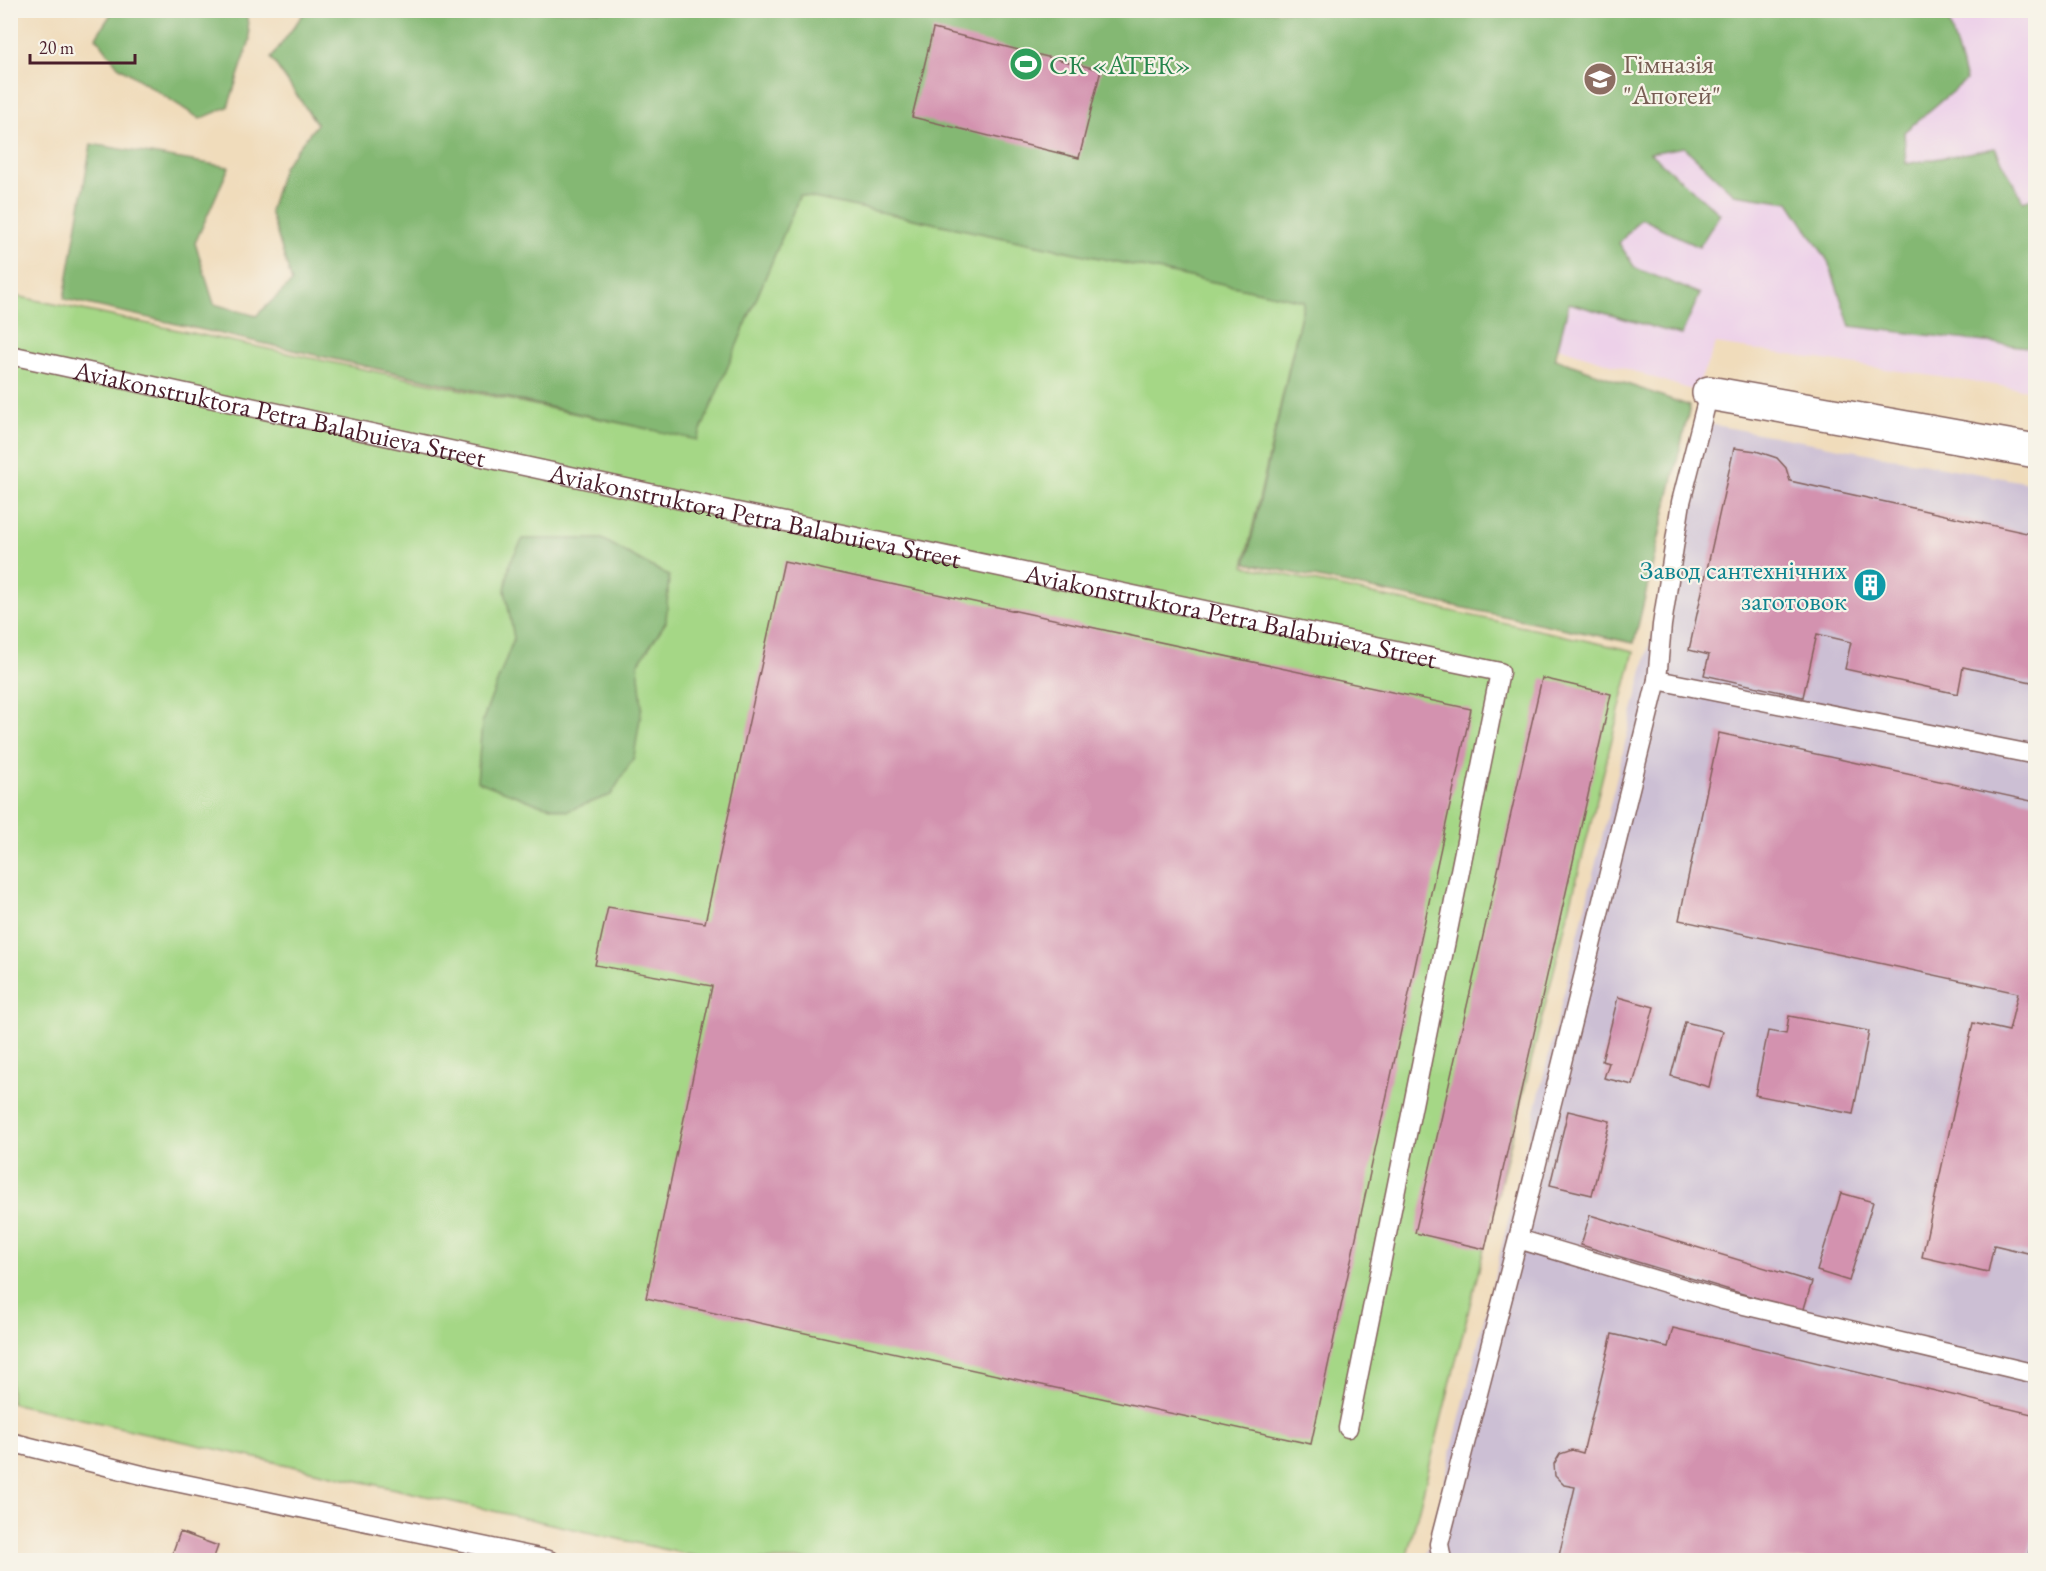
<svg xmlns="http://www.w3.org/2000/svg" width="2046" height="1571" viewBox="0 0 2046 1571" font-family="'EB Garamond',serif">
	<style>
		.built { fill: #edd1e9 }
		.industrial { fill: #ccbfd4 }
		.green { fill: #a5d786; stroke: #787b58; stroke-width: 1.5 }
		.forest { fill: #84b873; stroke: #676c4f; stroke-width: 1.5 }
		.building { fill: #d392af }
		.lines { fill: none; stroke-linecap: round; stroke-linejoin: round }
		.lane-casing { stroke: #84615d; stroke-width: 21 }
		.street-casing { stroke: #84615d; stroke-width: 36 }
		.lane { stroke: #fff; stroke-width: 18 }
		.street { stroke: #fff; stroke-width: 33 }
		.labels { text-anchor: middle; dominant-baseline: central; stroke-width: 4.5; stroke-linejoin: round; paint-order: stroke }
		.education-label { font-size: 27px; fill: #785e54; stroke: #f7f3e8; text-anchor: start }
		.leisure-label { font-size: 27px; fill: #27864d; stroke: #f7f3e8; text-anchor: start }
		.street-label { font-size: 27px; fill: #4a1f2b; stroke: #f7f3e8 }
		.culture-label { font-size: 27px; fill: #0d838f; stroke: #f7f3e8; text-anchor: end }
	</style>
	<rect width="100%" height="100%" fill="#f7f3e8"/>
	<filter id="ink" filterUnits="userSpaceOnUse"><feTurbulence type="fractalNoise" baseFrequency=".0167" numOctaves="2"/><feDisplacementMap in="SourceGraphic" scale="12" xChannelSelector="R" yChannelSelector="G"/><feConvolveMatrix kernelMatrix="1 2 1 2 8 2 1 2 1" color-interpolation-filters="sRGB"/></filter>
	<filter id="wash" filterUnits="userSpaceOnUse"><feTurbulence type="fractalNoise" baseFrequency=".008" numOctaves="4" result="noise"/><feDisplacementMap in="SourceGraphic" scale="24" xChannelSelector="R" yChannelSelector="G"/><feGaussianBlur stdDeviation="1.35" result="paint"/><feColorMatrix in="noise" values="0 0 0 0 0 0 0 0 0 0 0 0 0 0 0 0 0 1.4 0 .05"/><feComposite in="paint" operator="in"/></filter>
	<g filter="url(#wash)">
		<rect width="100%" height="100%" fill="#f0dcbb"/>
		<!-- built -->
		<path class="built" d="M1495 11H2035V391L1716 344 1695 391 1555 346Z"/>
		<!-- industrial -->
		<path class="industrial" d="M1709 424 2035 484V1560H1425L1647 654Z"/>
		<!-- green -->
		<path class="green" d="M799 195 1304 301 1244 566 1634 651 1406 1560H712L11 1403V295L696 439Z"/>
		<!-- forest -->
		<path class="forest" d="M246 11 250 40 228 107 200 119 118 66 96 37 113 11Z
			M302 11H1946L1966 80 1904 132 1906 164 1995 148 2023 201 2035 197V348L1850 326 1828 261 1789 202 1734 194 1684 147 1650 153 1720 214 1699 247 1641 218 1619 243 1635 268 1700 294 1681 335 1569 303 1555 359 1690 406 1634 643 1246 563 1304 301 800 195 697 440 64 299 91 144 229 167 195 243 214 304 256 316 292 282 270 211 283 167 317 124 271 58 304 13Z
			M523 539H602L669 576 666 622 638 664 642 706 634 757 611 795 567 811 535 803 477 781 482 722 514 638 505 590 510 562Z"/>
		<g id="blocks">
			<!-- building -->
			<path class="building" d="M933 29 1101 70 1079 158 912 117Z
				M1734 448 1756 451 1777 458 1786 468 1790 481 2036 535V683L1963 667 1958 694 1845 669 1851 642 1817 634 1803 697 1704 675 1709 655 1689 650Z
				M784 561 1471 709 1311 1444 646 1298 712 986 595 965 608 907 705 923Z
				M1542 678 1611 694 1485 1249 1415 1233Z
				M1719 733 2036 802V1255L1994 1245 1988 1272 1922 1257 1973 1023 2009 1031 2018 993 1679 920Z
				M1618 997 1654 1007 1633 1085 1604 1078 1609 1063 1602 1061Z
				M1789 1016 1869 1031 1853 1114 1755 1095 1768 1031 1786 1034Z
				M1685 1022 1723 1031 1709 1087 1671 1076Z
				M1568 1111 1610 1121 1592 1195 1550 1185Z
				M1841 1193 1873 1202 1849 1281 1817 1271Z
				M1590 1215 1812 1282 1803 1312 1581 1245Z
				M1673 1328 2036 1415V1523L2027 1560H1558L1575 1487 1564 1485 1555 1476 1554 1464 1560 1454 1572 1450 1583 1453 1612 1334 1668 1347Z
				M180 1532 218 1546 213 1560H170Z"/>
		</g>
	</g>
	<g filter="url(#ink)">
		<use href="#blocks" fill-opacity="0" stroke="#84615d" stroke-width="1.5"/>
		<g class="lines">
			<!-- lane casing -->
			<g class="lane-casing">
				<g id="lane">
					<path id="s1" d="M10 355 728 510 1500 672 1348 1428"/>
					<path d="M1709 393 1681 502 1662 625 1657 680 2036 755"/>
					<path d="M1518 1239 1657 680"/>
					<path d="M10 1442 142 1475 549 1560"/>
					<path d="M1442 1560 1439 1544 1518 1239 1723 1300 2036 1374"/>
				</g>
			</g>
			<!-- street casing -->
			<g class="street-casing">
				<path id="street" d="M1709 393 2036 451"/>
			</g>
			<!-- lane -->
			<use href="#lane" class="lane"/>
			<!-- street -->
			<use href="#street" class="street"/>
		</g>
	</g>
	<!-- icons -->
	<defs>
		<g id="stadium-disc" transform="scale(1.725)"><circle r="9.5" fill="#2e9e5b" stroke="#f7f3e8"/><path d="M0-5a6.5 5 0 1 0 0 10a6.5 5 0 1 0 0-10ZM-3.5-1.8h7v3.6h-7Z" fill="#fff"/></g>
		<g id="school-disc" transform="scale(1.725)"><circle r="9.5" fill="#8d6e63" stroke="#f7f3e8"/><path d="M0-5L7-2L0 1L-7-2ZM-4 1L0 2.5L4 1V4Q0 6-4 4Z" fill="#fff"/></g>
		<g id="building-disc" transform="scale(1.725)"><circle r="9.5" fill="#0f9aa8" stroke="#f7f3e8"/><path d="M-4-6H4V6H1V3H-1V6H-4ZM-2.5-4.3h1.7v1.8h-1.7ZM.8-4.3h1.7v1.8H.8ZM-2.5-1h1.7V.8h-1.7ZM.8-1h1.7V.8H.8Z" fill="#fff"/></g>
	</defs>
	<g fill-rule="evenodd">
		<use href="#stadium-disc" x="1026" y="64"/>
		<use href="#school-disc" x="1600" y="79"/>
		<use href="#building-disc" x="1870" y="585"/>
	</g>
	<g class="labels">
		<!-- education labels -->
		<g class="education-label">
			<text x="1623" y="63">Гімназія<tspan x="1623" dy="31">"Апогей"</tspan></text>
		</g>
		<!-- leisure labels -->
		<g class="leisure-label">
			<text x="1049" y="64">СК «АТЕК»</text>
		</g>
		<!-- street labels -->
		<g class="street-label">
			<text stroke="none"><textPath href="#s1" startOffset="276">Aviakonstruktora Petra Balabuieva Street</textPath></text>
			<text stroke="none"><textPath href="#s1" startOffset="762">Aviakonstruktora Petra Balabuieva Street</textPath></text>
			<text stroke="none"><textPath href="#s1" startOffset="1248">Aviakonstruktora Petra Balabuieva Street</textPath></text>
		</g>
		<!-- culture labels -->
		<g class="culture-label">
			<text x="1847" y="569">Завод сантехнічних<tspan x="1847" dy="31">заготовок</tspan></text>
		</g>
	</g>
	<!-- margin -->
	<rect width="2046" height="1571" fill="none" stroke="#f7f3e8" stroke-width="36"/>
	<!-- scale -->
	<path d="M30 54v9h105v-9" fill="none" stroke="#4a1f2b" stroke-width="3"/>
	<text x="39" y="54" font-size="18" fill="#4a1f2b" stroke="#f7f3e8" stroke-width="4.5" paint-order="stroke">20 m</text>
</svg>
